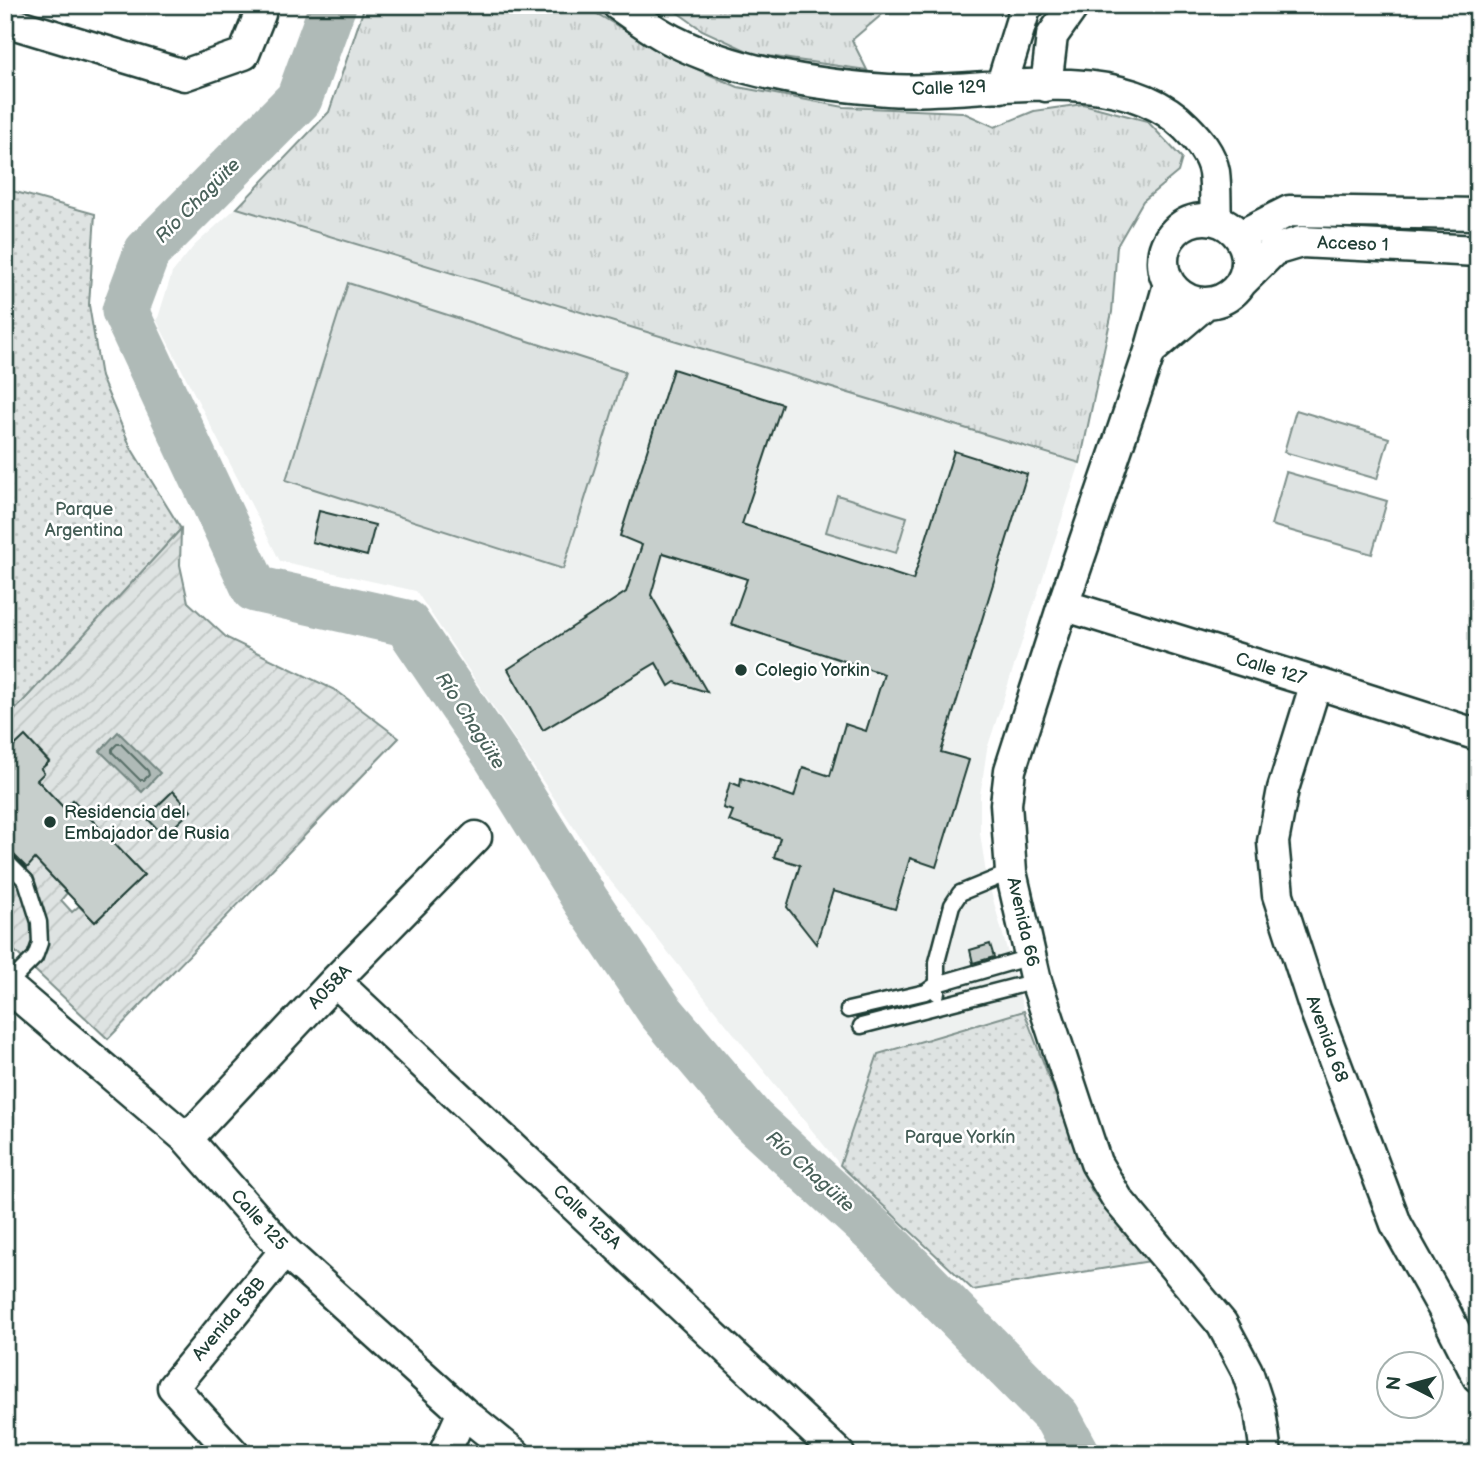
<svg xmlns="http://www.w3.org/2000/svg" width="1483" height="1459" viewBox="0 0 1483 1459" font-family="'Balsamiq Sans',sans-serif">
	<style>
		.built { fill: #eef1f0 }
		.grass { fill: url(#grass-tufts); stroke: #7e908b; stroke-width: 2 }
		.park { fill: url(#park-dots); stroke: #7e908b; stroke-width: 2 }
		.garden { fill: url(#garden-furrows); stroke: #7e908b; stroke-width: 2 }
		.pitch { fill: #dee3e2; stroke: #7e908b; stroke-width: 2 }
		.water { fill: #afbab7; stroke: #758883; stroke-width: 2 }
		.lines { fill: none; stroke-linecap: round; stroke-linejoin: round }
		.shore { stroke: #596f68; stroke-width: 2 }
		.river { stroke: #afbab7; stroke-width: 47 }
		.building { fill: #c7cfcc; stroke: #1f3d34; stroke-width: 2 }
		.lane-casing { stroke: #1f3d34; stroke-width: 19 }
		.street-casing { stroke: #1f3d34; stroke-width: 35 }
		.lane { stroke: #fff; stroke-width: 14 }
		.street { stroke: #fff; stroke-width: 30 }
		.poi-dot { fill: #1f3d34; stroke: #fff; stroke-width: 2.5 }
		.labels { text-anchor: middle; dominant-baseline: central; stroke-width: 5; stroke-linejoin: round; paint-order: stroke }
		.street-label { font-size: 18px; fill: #1f3d34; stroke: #fff }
		.park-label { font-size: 18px; fill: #455e57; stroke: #fff }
		.poi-label { font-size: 18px; fill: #1f3d34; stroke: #fff; text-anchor: start }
		.water-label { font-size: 19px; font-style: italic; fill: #4a625b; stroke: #fff }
	</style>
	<defs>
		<pattern id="grass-tufts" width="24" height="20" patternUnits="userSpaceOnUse" patternTransform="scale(1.75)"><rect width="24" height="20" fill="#dee3e2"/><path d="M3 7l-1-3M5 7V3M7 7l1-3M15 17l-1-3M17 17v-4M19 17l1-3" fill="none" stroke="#bec4c2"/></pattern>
		<pattern id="park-dots" width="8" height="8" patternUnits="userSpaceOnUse" patternTransform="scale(1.75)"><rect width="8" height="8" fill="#dee3e2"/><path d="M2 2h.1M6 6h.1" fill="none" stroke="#bec4c2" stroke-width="1.8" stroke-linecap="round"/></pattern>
		<pattern id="garden-furrows" width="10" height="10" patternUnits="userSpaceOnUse" patternTransform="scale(1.75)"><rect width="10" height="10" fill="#dee3e2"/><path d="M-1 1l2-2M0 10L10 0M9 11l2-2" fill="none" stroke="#bec4c2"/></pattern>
	</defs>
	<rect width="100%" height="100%" fill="#fff"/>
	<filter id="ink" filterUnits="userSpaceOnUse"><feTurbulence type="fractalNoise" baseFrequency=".0143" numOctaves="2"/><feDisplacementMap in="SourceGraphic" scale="14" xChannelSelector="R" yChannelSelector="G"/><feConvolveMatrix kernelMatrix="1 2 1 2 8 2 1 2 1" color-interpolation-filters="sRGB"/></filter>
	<g filter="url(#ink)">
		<!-- built -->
		<path class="built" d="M237 207 1080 463 987 749 980 796V833L986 874 1024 1011 878 1054 840 1165 604 873 416 591 280 561 157 321 172 273 194 246Z"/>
		<!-- grass -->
		<path class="grass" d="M365 5H582L676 60 738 87 844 107 962 112 995 127 1034 111 1083 104 1147 121 1182 158 1178 172 1143 201 1117 246 1112 312 1080 463 237 208 329 112Z
			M667 5H893L852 40 867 70 754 54 702 30Z"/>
		<!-- park -->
		<path class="park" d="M5 189 95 214 89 305 101 377 131 448 181 529 17 710 5 699Z
			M1024 1011 1092 1192 1150 1261 973 1290 840 1165 878 1054Z"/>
		<!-- garden -->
		<path class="garden" d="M181 529 180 565 188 602 227 638 337 691 399 738 108 1039 5 942V839L24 852 8 868 17 877 35 859 67 893 61 900 72 912 79 906 95 922 144 875 73 800 64 808 37 780 41 769 49 761 26 737 13 748 9 744 5 748V721Z"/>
		<!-- pitch -->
		<path class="pitch" d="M348 283 625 372 563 569 286 480Z
			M1296 410 1389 438 1377 479 1284 452Z
			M1286 472 1387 501 1372 554 1271 525Z
			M837 495 907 517 896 553 826 532Z"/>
		<!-- water -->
		<path class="water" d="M118 732 160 773 142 792 100 751Z"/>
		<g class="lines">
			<!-- shore -->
			<path class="shore" d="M117 744H121L148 771 149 775 144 780H140L112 752V749Z"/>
			<!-- river -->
			<path class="river" d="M333 5 299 99 147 252 125 311 255 589 406 623 495 754 586 901 660 1011 751 1119 879 1236 1057 1417 1077 1454"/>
		</g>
		<!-- building -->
		<path class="building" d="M673 369 782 404 742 524 913 580 954 451 1027 474 941 752 969 760 936 867 910 858 895 909 833 891 816 944 787 907 800 865 774 857 780 838 729 821 733 811 723 808 730 782 740 786 741 778 794 797 803 767 830 776 845 724 866 731 884 674 731 624 747 579 663 553 651 595 707 692 675 682 669 686 656 663 543 730 508 669 626 592 642 545 620 536Z
			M319 511 375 525 367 556 312 542Z
			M25 736 49 762 41 769 44 773 37 780 64 808 73 800 144 875 95 922 35 859 27 868 12 853 5 851V755Z
			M173 791 191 811 164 836 146 817Z
			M990 944 994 957 973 963 970 950Z"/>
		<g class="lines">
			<!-- lane casing -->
			<g class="lane-casing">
				<path id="lane" d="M5 860 26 881 39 922 40 943 35 957 7 985
					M937 993V962L952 905 960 893 1011 872
					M848 1010 926 992 937 984 1030 957
					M861 1026 1036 981"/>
			</g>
			<!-- street casing -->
			<g class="street-casing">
				<path id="street" d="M618 5C636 17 653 31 672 40 737 73 816 85 888 90 978 96 1116 57 1186 127 1198 139 1211 154 1214 172 1216 187 1215 204 1216 220
					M5 21 184 75 244 54 260 14
					M1046 86 1052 36 1074 5
					M1001 87 1025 9 1029 5
					M1163 261a42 42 0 1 1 84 0a42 42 0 1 1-84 0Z
					M1240 236 1289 211 1478 214
					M1243 281 1274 250 1301 242 1478 251
					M1169 284 1150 351 1063 605 1010 770 1006 804 1011 872 1036 981 1096 1163 1118 1200 1222 1324 1247 1371 1260 1411 1266 1454
					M1150 351 1205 304
					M1063 605 1316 683 1478 735
					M1316 683 1283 789 1273 842 1278 895 1315 1009 1396 1224 1443 1308 1478 1377
					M335 981 839 1454
					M5 984 187 1139 285 1251 463 1412 515 1454
					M187 1139 335 981 476 837
					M234 1454 173 1387 285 1251
					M444 1454 463 1412"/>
			</g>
			<!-- lane -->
			<use href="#lane" class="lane"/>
			<!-- street -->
			<use href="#street" class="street"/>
		</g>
	</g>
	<!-- markers -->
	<g class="poi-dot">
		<circle cx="741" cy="670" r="7"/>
		<circle cx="50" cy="822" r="7"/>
	</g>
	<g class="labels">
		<!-- street labels -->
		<g class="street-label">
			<text transform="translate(949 88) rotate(-2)">Calle 129</text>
			<text transform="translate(1353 244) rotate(2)">Acceso 1</text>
			<text transform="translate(1271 669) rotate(17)">Calle 127</text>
			<text transform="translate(1023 922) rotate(77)">Avenida 66</text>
			<text transform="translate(330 987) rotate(-46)">A058A</text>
			<text transform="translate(1327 1039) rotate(70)">Avenida 68</text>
			<text transform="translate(587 1217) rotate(43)">Calle 125A</text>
			<text transform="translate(259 1220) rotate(48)">Calle 125</text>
			<text transform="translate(229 1319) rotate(-50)">Avenida 58B</text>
		</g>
		<!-- park labels -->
		<g class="park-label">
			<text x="84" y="509">Parque<tspan x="84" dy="21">Argentina</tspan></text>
			<text x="960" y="1137">Parque Yorkín</text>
		</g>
		<!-- poi labels -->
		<g class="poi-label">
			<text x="755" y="670">Colegio Yorkin</text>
			<text x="64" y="812">Residencia del<tspan x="64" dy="21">Embajador de Rusia</tspan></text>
		</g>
		<!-- water labels -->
		<g class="water-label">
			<text transform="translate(198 201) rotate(-45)">Río Chagüite</text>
			<text transform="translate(470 721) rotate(57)">Río Chagüite</text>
			<text transform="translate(810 1172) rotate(42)">Río Chagüite</text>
		</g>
	</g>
	<!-- margin -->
	<rect width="1483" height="1459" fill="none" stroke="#fff" stroke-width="28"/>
	<rect x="14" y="14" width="1455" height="1431" fill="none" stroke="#1f3d34" stroke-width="2.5" filter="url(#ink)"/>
	<!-- north arrow -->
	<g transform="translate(1410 1385) rotate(276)"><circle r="33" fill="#ffffff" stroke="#a5b1ae" stroke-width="2"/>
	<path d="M0-5L12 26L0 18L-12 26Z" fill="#1f3d34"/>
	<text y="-10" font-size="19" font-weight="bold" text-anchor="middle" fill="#1f3d34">N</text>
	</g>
</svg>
